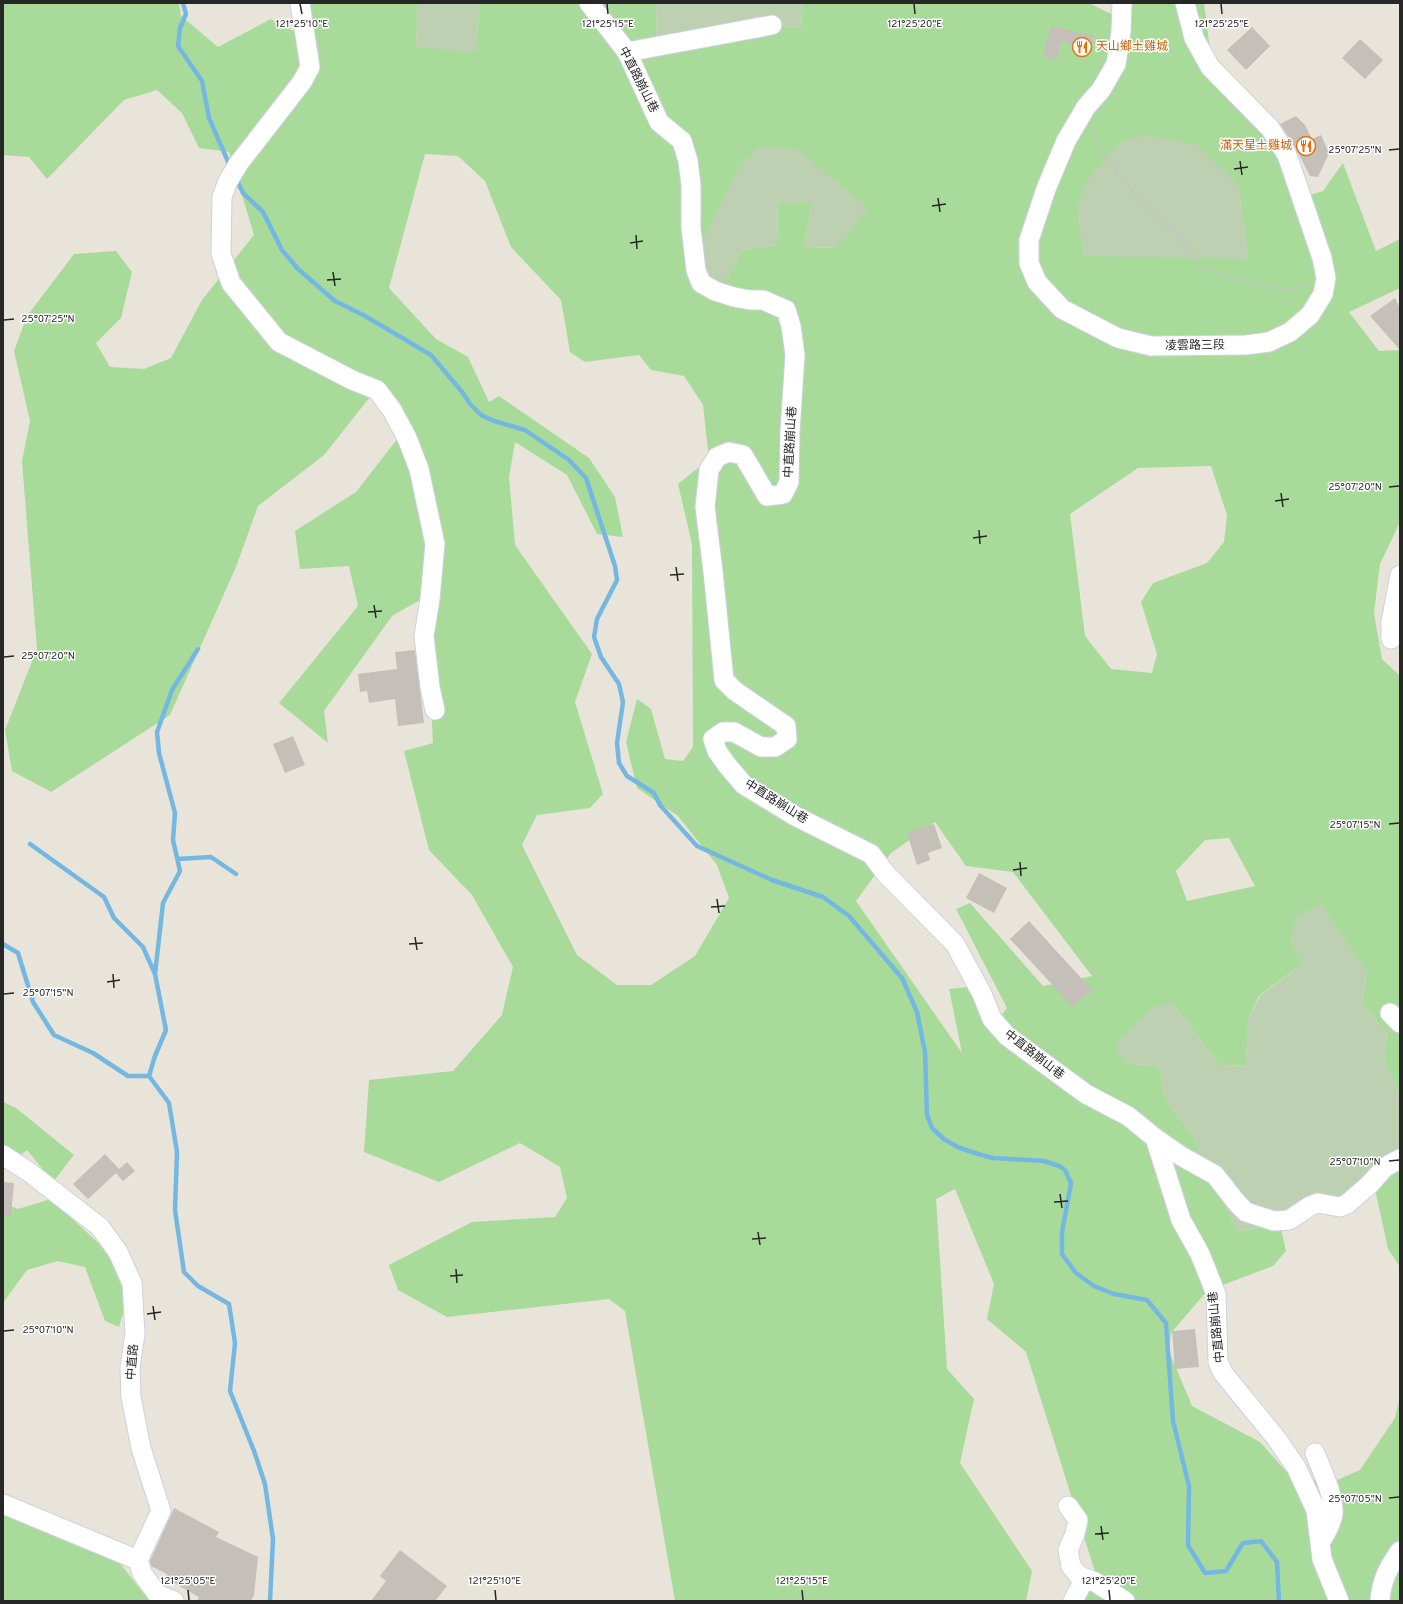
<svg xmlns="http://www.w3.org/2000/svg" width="1403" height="1604" viewBox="0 0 1403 1604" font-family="Overpass,'Noto Sans TC',sans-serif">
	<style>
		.green { fill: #a8db9a; fill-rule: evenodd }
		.cemetery { fill: #bdd1b2 }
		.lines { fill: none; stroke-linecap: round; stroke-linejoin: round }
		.stream { stroke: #74b8e2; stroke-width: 4.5 }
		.building { fill: #c4c0b9 }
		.minor-casing { stroke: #cfd0df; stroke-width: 21 }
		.path { stroke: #c3c3c3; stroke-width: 2.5; stroke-dasharray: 3 2; stroke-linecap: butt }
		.minor { stroke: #fff; stroke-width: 19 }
		.ticks { fill: none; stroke: #272727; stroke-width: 1.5 }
		.labels { text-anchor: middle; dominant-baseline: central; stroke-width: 3; stroke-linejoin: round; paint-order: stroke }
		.food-label { font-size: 12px; fill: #c56008; stroke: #fff; text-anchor: start }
		.street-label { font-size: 12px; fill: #272727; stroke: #fff }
		.ticks-label { font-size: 10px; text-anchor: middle; fill: #272727; stroke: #fff; stroke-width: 3; stroke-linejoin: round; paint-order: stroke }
	</style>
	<rect width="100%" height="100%" fill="#e8e4d9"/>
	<!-- green -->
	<path class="green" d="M3 3H179L181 16 218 47 271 19 302 35 305 3H418L416 46 475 52 480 3H656L657 48 768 24 801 28 803 3H1089L1119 18 1120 3H1204L1210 50 1266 121 1306 196 1323 191 1343 163 1376 251 1400 239V288L1349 312 1379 351 1400 350V522L1380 564 1374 613 1382 659 1400 676V1097L1384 1060 1387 1034 1362 1003 1367 972 1292 942 1302 964 1259 996 1248 1020 1246 1065 1220 1066 1172 1002 1127 1063 1159 1067 1166 1101 1193 1136 1237 1231 1280 1225 1286 1251 1273 1266 1207 1291 1171 1333 1169 1351 1192 1406 1260 1442 1294 1480 1335 1481 1360 1470 1395 1418 1400 1397V1601H1063L1097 1578 1026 1352 987 1319 994 1284 955 1189 936 1199 947 1369 974 1399 960 1463 1032 1571 1026 1601H675L625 1311 609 1299 447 1317 398 1290 389 1265 472 1222 555 1217 567 1198 560 1167 520 1143 439 1182 364 1152 369 1080 453 1071 502 1015 513 967 472 895 429 850 404 751 433 743 425 597 392 616 324 711 328 743 279 703 358 606 349 566 300 569 295 531 356 492 409 424 374 392 324 455 258 506 236 567 170 715 51 792 12 771 5 730 37 649 22 461 30 421 14 351 27 316 74 254 116 251 132 272 121 318 96 343 110 367 144 369 171 358 202 300 254 235 229 152 199 148 182 113 157 90 124 100 47 179 29 157 3 155ZM798 150 836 248 804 247 812 203H778L777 245 742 250 728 278 695 256ZM425 154 458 156 485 181 511 247 561 300 570 352 585 362 639 355 651 370 684 376 703 405 709 459 678 484 692 544 693 747 683 761 665 759 651 709 637 699 626 742 637 788 678 816 717 865 729 898 695 956 651 985H617L577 955 522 845 537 815 590 808 603 794 575 702 592 654 515 545 509 477 515 442 567 475 597 534 623 537 615 497 589 458 499 396 489 402 468 357 436 339 389 288ZM1211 466 1227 515 1224 542 1207 563 1153 583 1141 602 1157 654 1152 673 1111 669 1085 636 1070 514 1138 468ZM935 822 966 866 1013 872 1092 976 1043 986 970 903 956 909 1007 1008 998 1019 977 986 949 989 962 1053 856 901 891 853ZM1229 838 1255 886 1187 901 1176 871 1205 840Z
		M3 1102 16 1108 74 1155 53 1182 27 1150 8 1167 3 1165Z
		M1400 1164V1267L1388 1249 1375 1189Z
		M51 1199 109 1253 127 1301 119 1327 105 1321 85 1267 58 1261 27 1270 3 1303V1203L18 1209Z
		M3 1508 97 1534 144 1594 156 1601H3Z"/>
	<!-- cemetery -->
	<path class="cemetery" d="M418 3H480L475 53 416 46Z
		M656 3H803L801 28 768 24 657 48Z
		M1147 135 1197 145 1239 186 1249 259 1083 256 1077 209 1088 179 1122 141Z
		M760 146 798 150 868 208 836 248 804 247 812 203H778L777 245 742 250 728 278 709 288 695 256 740 165Z
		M1321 904 1367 972 1362 1003 1387 1034 1384 1060 1400 1097V1164L1353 1202 1315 1201 1280 1225 1237 1231 1193 1136 1166 1101 1159 1067 1127 1063 1114 1045 1154 1007 1172 1002 1220 1066 1246 1065 1248 1020 1260 996 1302 964 1291 942 1294 917Z"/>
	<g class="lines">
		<!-- stream -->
		<path class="stream" d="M183 3 186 14 180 28 178 46 202 81 209 118 230 166
			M236 178 243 193 263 212 282 250 298 269 335 301 365 316 431 355 463 393 470 404 481 415 494 421 525 430 569 460 586 478 615 566 617 580 597 619 594 637 601 657 619 684 623 702 617 743 619 763 627 776 654 793 660 805 697 846 772 880 823 897 849 916 902 978 917 1012 925 1052 927 1115 932 1128 945 1140 960 1148 978 1154 993 1158 1044 1161 1059 1166 1065 1170 1071 1183 1062 1232V1254L1076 1273 1094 1286 1114 1294 1147 1300 1166 1323 1173 1421 1189 1486 1188 1545 1205 1573 1226 1571 1243 1543 1261 1541 1277 1562 1279 1601
			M30 844 104 897 114 918 143 947 155 974 166 1030 155 1056 149 1076
			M178 859 211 857 236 874
			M3 944 18 953 33 1002 54 1035 93 1053 128 1076H149L169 1103 177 1152 175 1210 184 1272 198 1286 229 1304 235 1343 230 1391 254 1451 265 1484 273 1539 270 1601
			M155 974 163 903 180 871 173 840 175 813 159 753 157 732 172 690 198 649"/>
	</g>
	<!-- building -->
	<path class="building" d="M1051 26 1094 36 1091 49 1061 42 1057 60 1043 56Z
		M1252 27 1270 46 1246 70 1227 50Z
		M1360 39 1383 60 1365 79 1342 58Z
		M1296 116 1305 125 1312 139 1321 135 1329 153 1318 177 1310 176 1296 149 1280 124Z
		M1395 298 1400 308V350L1370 316Z
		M415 650 424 723 398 726 395 699 369 703 367 691 360 692 358 674 397 669 395 652Z
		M293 736 305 765 285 773 273 744Z
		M934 824 942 848 928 853 930 860 917 865 907 833Z
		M979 873 1007 888 994 913 966 898Z
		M1029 921 1092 990 1073 1007 1010 939Z
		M105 1154 119 1169 127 1162 135 1171 123 1181 116 1173 88 1199 73 1184Z
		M3 1182 14 1183 11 1216 3 1215Z
		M1195 1329 1199 1367 1175 1369 1172 1331Z
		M174 1508 219 1532 216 1537 258 1557 254 1595 251 1601H197L199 1597 165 1578 167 1574 151 1566 150 1561Z
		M400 1550 447 1586 435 1601H371L386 1581 380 1576Z"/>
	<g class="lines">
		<!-- minor casing -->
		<g class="minor-casing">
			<path id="minor" d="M300 3 310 67 302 82 239 163 228 181 222 197 221 254 231 283 279 342 352 380 377 390 392 410 407 438 419 469 435 544 430 599 424 636 430 687 435 710
				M589 3 627 52 659 122 682 141 688 161 691 185V228L696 270 701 283 715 291 734 297 750 300H763L786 310 791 326 795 355 790 431 789 482 783 494 767 496 743 455 729 452 717 457 709 470 705 507 713 571 724 680 735 691 786 726 787 739 775 747H761L734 732H723L713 739 717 751 727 765 744 785 795 816 871 854 886 874 955 944 982 994 992 1019 1007 1036 1086 1094 1128 1116 1155 1138 1181 1220 1200 1254 1216 1294 1218 1362 1223 1373 1276 1438 1296 1467 1316 1510 1322 1559 1339 1601
				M1122 3 1121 32 1116 64 1101 90 1086 107 1066 141 1046 189 1029 240V263L1037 282 1062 309 1118 338 1151 346 1246 345 1269 342 1290 332 1310 315 1323 294 1326 278 1322 258 1287 155 1270 128 1210 67 1194 38 1185 3
				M627 52 772 25
				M1391 639V622L1400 575
				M1390 1013 1400 1023
				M1155 1138 1181 1156 1215 1175 1237 1203 1246 1212 1274 1221 1289 1220 1310 1206 1318 1203 1340 1207 1347 1204 1370 1184 1385 1167 1400 1159
				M3 1155 29 1172 100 1227 118 1252 132 1283 135 1334 130 1367 131 1397 141 1448 161 1511 138 1560 142 1573 157 1594 174 1601
				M1315 1453C1322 1472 1334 1493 1333 1514 1332 1524 1325 1534 1320 1543
				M3 1504 138 1560
				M1068 1506 1078 1520 1075 1534 1068 1550 1071 1566 1079 1576 1095 1582 1125 1601
				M1073 1601 1085 1578
				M1380 1601C1381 1581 1388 1568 1400 1551"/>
		</g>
		<!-- path -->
		<path class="path" d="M1093 126 1100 149 1120 176 1145 206 1177 233 1202 268 1251 284 1292 290 1308 284"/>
		<!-- minor -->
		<use href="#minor" class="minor"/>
	</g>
	<!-- ticks -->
	<path class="ticks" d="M300 4 302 14M607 4 608 14M914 4 915 14M1221 4 1222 14M1389 150 1399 149M1240 161 1242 175M1234 169 1248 167M938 198 940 212M932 206 946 204M636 235 637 249M630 243 643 241M333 272 335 286M327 280 341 279M4 320 14 319M1389 487 1399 486M1281 493 1283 507M1275 501 1289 499M979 530 980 544M973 538 987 536M676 567 678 581M670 575 684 574M374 605 376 618M368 612 382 611M4 657 14 656M1389 824 1399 823M1020 862 1021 876M1013 870 1027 868M717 899 719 913M711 907 725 906M415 937 417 950M409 944 423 943M113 974 114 988M107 982 120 980M4 994 14 993M1389 1161 1399 1160M1060 1194 1062 1208M1054 1202 1068 1201M758 1232 760 1245M752 1239 766 1238M456 1269 457 1283M450 1276 463 1275M153 1306 155 1320M147 1314 161 1312M4 1331 14 1330M1389 1498 1399 1497M1101 1526 1103 1540M1095 1534 1109 1533M188 1590 189 1600M495 1590 496 1600M802 1590 803 1600M1109 1590 1110 1600"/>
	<!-- icons -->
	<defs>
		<g id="restaurant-ring" transform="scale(1)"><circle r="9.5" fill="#fff" stroke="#e8710a" stroke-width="1.5"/><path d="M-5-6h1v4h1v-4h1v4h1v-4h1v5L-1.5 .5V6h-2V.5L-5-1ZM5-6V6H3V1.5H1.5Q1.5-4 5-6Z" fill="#e8710a"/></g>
	</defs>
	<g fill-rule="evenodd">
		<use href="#restaurant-ring" x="1082" y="47"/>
		<use href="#restaurant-ring" x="1306" y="146"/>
	</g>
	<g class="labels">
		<!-- food labels -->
		<g class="food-label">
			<text x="1096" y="47">天山鄉土雞城</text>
			<text x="1292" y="146" text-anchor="end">滿天星土雞城</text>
		</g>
		<!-- street labels -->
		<g class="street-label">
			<text transform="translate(638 80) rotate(63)">中直路崩山巷</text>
			<text transform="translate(1195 346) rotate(-1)">凌雲路三段</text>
			<text transform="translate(791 442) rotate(-87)">中直路崩山巷</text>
			<text transform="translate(776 802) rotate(32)">中直路崩山巷</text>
			<text transform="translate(1034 1055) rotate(38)">中直路崩山巷</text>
			<text transform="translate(1217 1327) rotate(-96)">中直路崩山巷</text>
			<text transform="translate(133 1362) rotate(-85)">中直路</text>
		</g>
	</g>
	<g class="ticks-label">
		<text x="302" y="27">121°25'10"E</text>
		<text x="608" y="27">121°25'15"E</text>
		<text x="915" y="27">121°25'20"E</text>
		<text x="1222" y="27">121°25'25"E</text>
		<text x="1355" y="153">25°07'25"N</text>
		<text x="48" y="322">25°07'25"N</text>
		<text x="1355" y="490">25°07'20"N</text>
		<text x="48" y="659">25°07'20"N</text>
		<text x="1355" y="828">25°07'15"N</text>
		<text x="48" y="996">25°07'15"N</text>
		<text x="1355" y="1165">25°07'10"N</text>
		<text x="48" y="1333">25°07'10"N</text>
		<text x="1355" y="1502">25°07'05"N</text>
		<text x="188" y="1584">121°25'05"E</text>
		<text x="495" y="1584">121°25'10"E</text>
		<text x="802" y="1584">121°25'15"E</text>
		<text x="1109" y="1584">121°25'20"E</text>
	</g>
	<!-- border -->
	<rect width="1403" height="1604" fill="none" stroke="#272727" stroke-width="8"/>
</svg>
